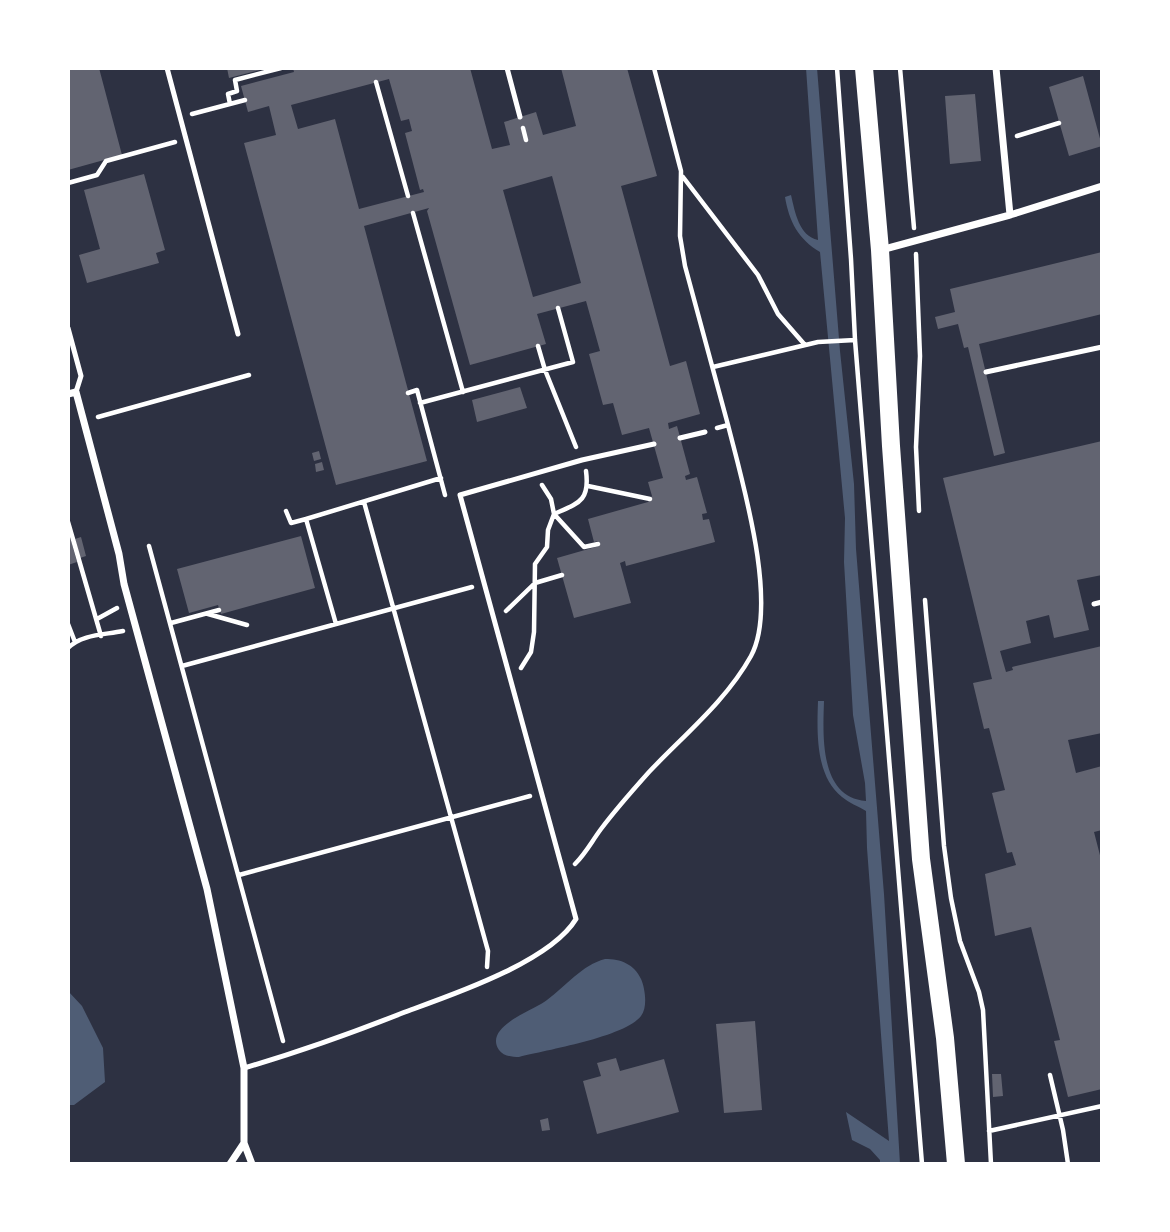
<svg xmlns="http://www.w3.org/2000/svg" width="1170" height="1232" viewBox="0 0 1170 1232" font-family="Cabin,sans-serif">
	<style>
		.water { fill: #4f5d75 }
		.building { fill: #626471; fill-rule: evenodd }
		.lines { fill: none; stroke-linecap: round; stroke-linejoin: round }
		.path { stroke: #fff; stroke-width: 4.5 }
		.service { stroke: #fff; stroke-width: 5 }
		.minor { stroke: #fff; stroke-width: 7 }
		.primary { stroke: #fff; stroke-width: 18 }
	</style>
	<rect width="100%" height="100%" fill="#2d3142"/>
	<!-- water -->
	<path class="water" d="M806 68H817L840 351 854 484 856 549 884 894 900 1164H880V1160L870 1149 852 1140 846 1112 889 1141 867 848 866 811C858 806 849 803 842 797 815 776 817 731 818 701H824C823 735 819 797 866 801L865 783 853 715 844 562 845 518 820 252C798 239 789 221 785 197L791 195C795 212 799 236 818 240Z
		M605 959C621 959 634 964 641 979 645 988 648 1007 641 1016 625 1037 546 1050 519 1057 512 1057 503 1056 499 1050 483 1026 535 1010 547 1000 566 986 582 965 605 959Z
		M68 991 82 1006 103 1048 105 1082 74 1105H68Z"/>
	<!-- building -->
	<path class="building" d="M68 68H99L122 155 68 170Z
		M227 68H264V69L229 78Z
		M293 68H470L492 149 510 145 504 122 536 112 543 135 576 126 561 68H627L657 176 621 186 670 366 686 361 700 414 668 423 669 429 677 426 690 474 685 476 686 480 697 477 707 513 702 514 703 520 709 519 715 542 626 566 625 561 620 563 631 603 574 618 557 558 599 546 598 541 594 542 588 519 648 502 652 496 648 482 663 478 649 428 622 435 613 403 603 405 589 354 600 351 586 301 537 314 546 344 470 365 427 211 429 208 364 226 427 461 336 485 244 143 276 135 269 106 248 112 241 86 294 72ZM389 79 401 121 409 119 412 131 405 133 420 190 423 189 424 192 359 209 335 119 298 129 291 105ZM552 176 581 283 533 297 503 190Z
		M1083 76 1102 146 1069 156 1049 87Z
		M975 94 981 161 950 164 945 96Z
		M144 174 165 250 156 253 159 263 87 283 79 255 100 249 84 190Z
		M1102 252V314L979 344 1005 453 994 456 968 347 964 348 958 324 938 329 935 317 955 312 950 289Z
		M520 387 527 408 477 422 472 400Z
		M1102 441V575L1077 580 1089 630 1054 638 1049 615 1026 621 1031 643 1000 651 1006 672 1013 670 1012 667 1102 646V733L1068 740 1076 773 1102 766V830L1094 832 1102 863V1089L1068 1097 1054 1041 1060 1040 1031 927 995 936 985 874 1016 865 1012 852 1007 853 992 793 1005 790 989 728 984 729 973 683 992 679 943 478Z
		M319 451 321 459 314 461 312 453Z
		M322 462 324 470 316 472 315 464Z
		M69 533 77 562 68 565V534Z
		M301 536 315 588 221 614 218 605 189 613 177 569Z
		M81 537 86 556 80 558 75 539Z
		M755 1021 762 1110 724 1113 716 1024Z
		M616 1058 620 1071 664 1059 679 1112 597 1134 583 1081 601 1076 597 1063Z
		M992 1074H1001L1003 1096 993 1097Z
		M548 1118 550 1130 542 1131 540 1120Z"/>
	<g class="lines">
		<!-- path -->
		<path class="path" d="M654 68 681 171 680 236 685 266 728 425
			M837 68 851 259 855 340 922 1164
			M900 68 914 228
			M376 82 408 196
			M230 104 228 94 237 91 235 80 281 68
			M192 114 245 100
			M523 128 526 140
			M1017 136 1059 123
			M683 177 758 275 778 314 805 345
			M68 183 97 175 106 161 175 142
			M413 213 463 392
			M916 254 920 356 916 447 919 511
			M538 346 545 370 576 447
			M713 367 818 342 855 340
			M408 393 417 390 445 495
			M420 403 573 362 558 308
			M98 417 249 375
			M586 471C590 501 579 503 554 514L584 547 598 544
			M588 486 650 499
			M364 502 488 951 487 967
			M286 511 291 523 306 519 336 624
			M306 519 441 478
			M68 522 101 636
			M149 546 283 1041
			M925 600 944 846 951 898 960 941 979 992 983 1010 991 1164
			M506 611 535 583 562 575
			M208 614 247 625
			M97 619 117 608
			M171 623 219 610
			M68 624 75 642
			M68 648C82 634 104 635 123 631
			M182 666 472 587
			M521 668 531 652 534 632 535 564 547 547 548 530 554 514 551 499 542 485
			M575 864C586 853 592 841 601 829 616 809 632 791 649 772 684 735 726 701 751 656 779 604 742 481 728 425L717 428
			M239 875 530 796
			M1050 1075 1063 1130 1068 1164
			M989 1131 1102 1106"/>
		<!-- service -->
		<path class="service" d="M167 68 238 334
			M507 68 520 117
			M68 328 81 376 76 392
			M986 372 1102 347
			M680 438 705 432
			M1094 604 1102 602
			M244 1068C299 1052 352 1033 405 1012 452 995 550 962 576 919L460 495 582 460 654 444"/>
		<!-- minor -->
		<path class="minor" d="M996 68 1010 215
			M881 250 1010 215 1102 186
			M68 394 76 392 119 554 124 584 207 889 244 1068V1143L252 1164
			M230 1164 244 1143"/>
		<!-- primary -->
		<path class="primary" d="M864 68 880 250 891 446 921 859 945 1038 956 1164"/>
	</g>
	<!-- border -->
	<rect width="1170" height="1232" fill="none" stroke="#ffffff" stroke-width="140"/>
</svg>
